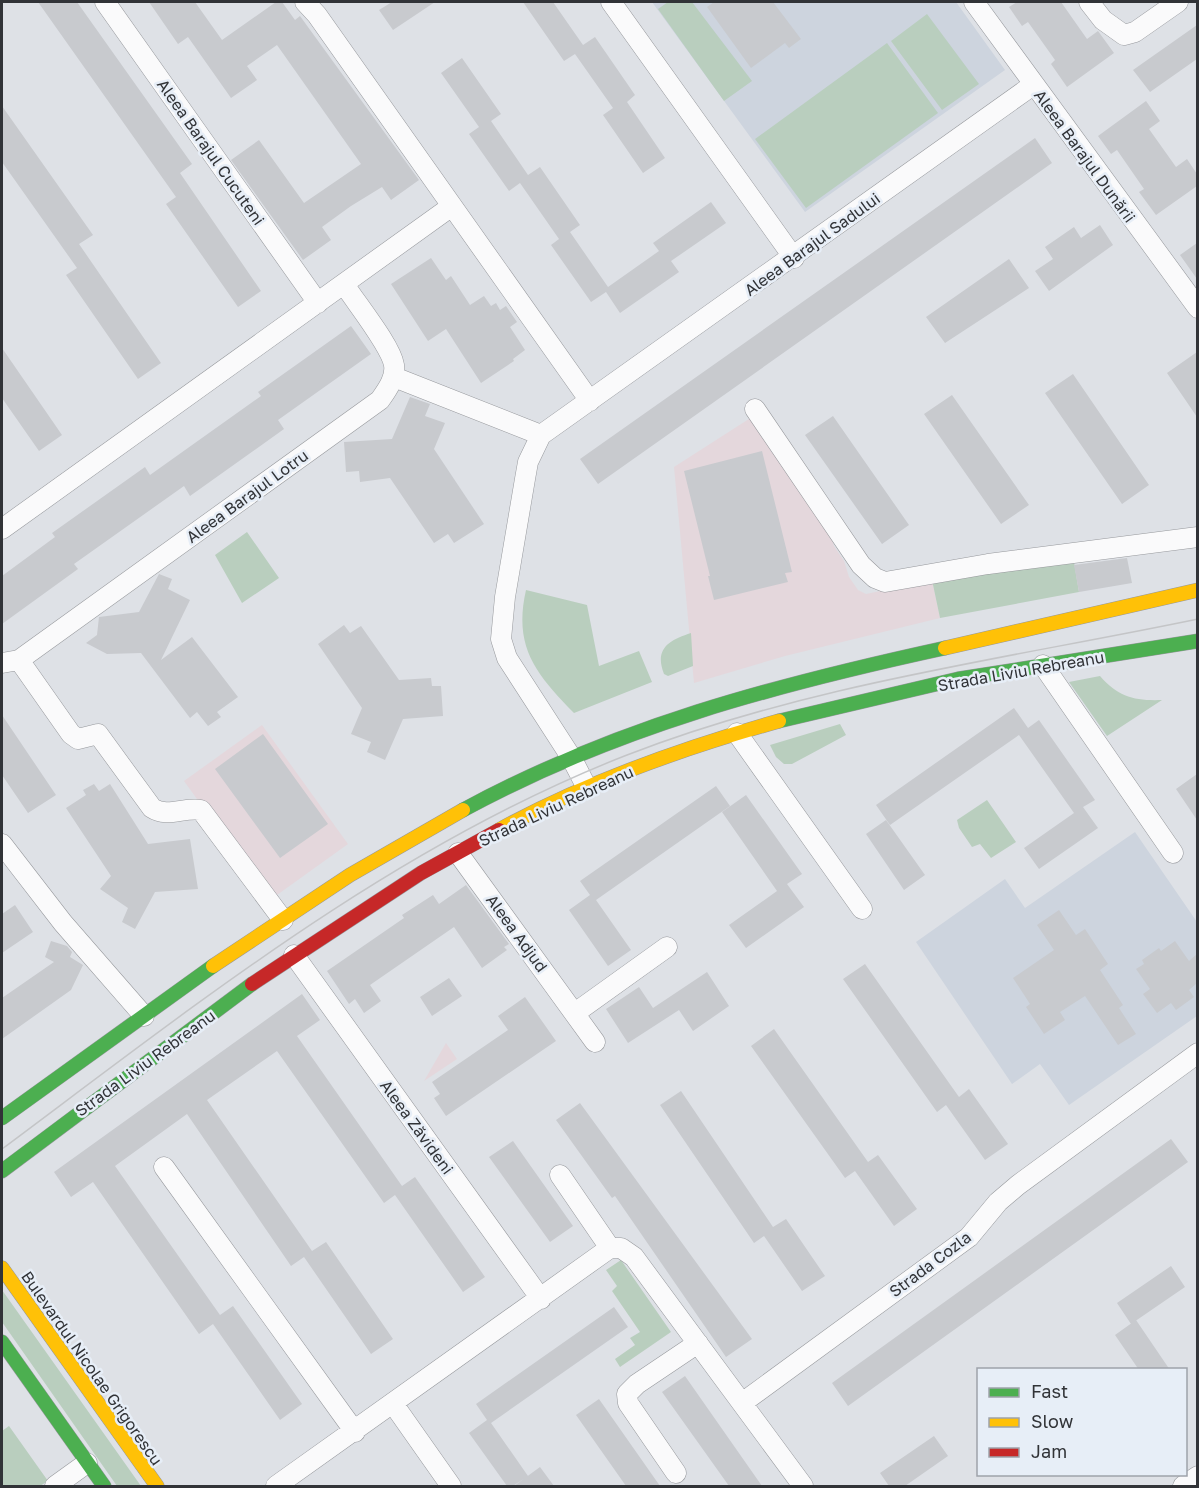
<svg xmlns="http://www.w3.org/2000/svg" width="1199" height="1488" viewBox="0 0 1199 1488" font-family="'Golos Text',sans-serif">
	<style>
		.commercial { fill: #e4d7dc }
		.built { fill: #cdd4de }
		.green { fill: #b9cebe }
		.building { fill: #c8cace }
		.lines { fill: none; stroke-linecap: round; stroke-linejoin: round }
		.street-casing { stroke: #96989c; stroke-width: 21 }
		.fast-casing { stroke: #96989c; stroke-width: 15 }
		.slow-casing { stroke: #96989c; stroke-width: 15 }
		.jam-casing { stroke: #96989c; stroke-width: 15 }
		.street { stroke: #fafafb; stroke-width: 20 }
		.fast { stroke: #4caf50; stroke-width: 14 }
		.slow { stroke: #ffc107; stroke-width: 14 }
		.jam { stroke: #c62828; stroke-width: 14 }
		.tram { stroke: #c4c5c7; stroke-width: 1.5 }
		.labels { text-anchor: middle; dominant-baseline: central; stroke-width: 5; stroke-linejoin: round; paint-order: stroke }
		.street-label { font-size: 16px; fill: #313337; stroke: #e7eef7 }
	</style>
	<rect width="100%" height="100%" fill="#dee1e6"/>
	<!-- commercial -->
	<path class="commercial" d="M752 417 829 529 834 546 844 561 849 577 858 590 866 594 932 580 940 618 785 656 694 683 674 467Z
		M262 725 348 844 270 900 184 781Z
		M446 1043 457 1059 424 1081Z"/>
	<!-- built -->
	<path class="built" d="M652 2H956L1005 70 805 212Z
		M1135 832 1197 922V1016L1069 1105 1040 1064 1012 1084 916 942 1005 879 1025 908Z"/>
	<!-- green -->
	<path class="green" d="M668 2H692L752 81 724 101 658 9Z
		M927 14 979 84 942 110 891 41Z
		M887 43 938 113 806 208 755 139Z
		M247 532 279 578 242 603 215 555Z
		M1073 556 1079 592 940 618 932 580Z
		M526 590 587 605 599 666 639 651 652 682 574 713C536 674 513 647 526 590Z
		M691 633 693 666 668 676 664 674C654 649 669 640 691 633Z
		M1100 676C1118 697 1135 701 1162 700L1107 736 1069 682Z
		M840 724 846 735 792 764H784L776 757 770 745Z
		M987 800 1016 842 991 858 980 844 972 847 959 828 957 820Z
		M621 1260 671 1332 620 1367 615 1359 635 1345 630 1338 640 1332 612 1291 617 1286 606 1270Z
		M2 1290 141 1486H117L2 1322Z
		M9 1426 48 1481 40 1486H2V1431Z"/>
	<!-- building -->
	<path class="building" d="M38 2H77L192 164 180 173 261 291 238 307 166 204 176 197Z
		M149 2H195L222 40 276 2H282L295 20 300 16 419 180 391 200 382 187 351 206 322 227 331 240 303 260 231 160 259 140 304 203 361 164 277 45 247 66 257 80 231 98 188 37 178 44Z
		M392 2H435L393 30 379 10Z
		M523 2H553L583 45 595 37 635 95 627 102 665 158 643 173 603 115 613 108 575 54 564 61Z
		M714 2H773L801 39 789 48 785 43 751 68 707 7Z
		M1017 2H1061L1087 39 1098 31 1114 53 1067 87 1051 64 1055 60 1028 22 1022 26 1009 7Z
		M1197 25V59L1150 92 1133 70Z
		M462 58 501 114 491 121 528 175 540 167 580 225 570 232 608 287 659 251 653 243 711 202 726 223 671 261 679 272 620 313 606 292 591 302 551 245 559 239 520 183 509 191 469 134 479 127 441 73Z
		M1146 101 1160 121 1149 129 1176 167 1187 159 1197 174V186L1156 215 1139 192 1144 189 1117 150 1111 154 1098 136Z
		M2 106 93 235 79 244 161 363 138 379 66 275 77 268 2 162Z
		M1035 138 1052 163 598 484 580 459Z
		M1100 225 1113 245 1049 291 1035 271 1053 259 1045 247 1074 227 1081 238Z
		M1197 243V279L1180 255Z
		M431 258 446 280 451 276 470 305 484 296 491 306 496 303 500 310 506 306 517 322 510 327 525 350 513 359 514 361 481 383 446 329 428 341 391 284Z
		M1009 259 1029 288 945 343 926 317Z
		M351 326 371 354 278 420 284 429 190 496 184 486 74 564 78 569 2 624V576L55 537 52 533 145 467 150 475 261 396 258 392Z
		M2 348 62 435 39 451 2 398Z
		M1197 352V417L1167 373Z
		M1073 374 1149 485 1122 504 1045 393Z
		M952 395 1029 505 1001 524 924 414Z
		M410 397 430 404 425 416 445 423 434 449 484 524 454 543 448 534 434 543 390 478 360 482 359 471 346 472 344 442 392 439Z
		M833 416 909 525 882 544 805 435Z
		M762 451 792 572 785 573 788 582 714 600 708 576H710L684 471Z
		M1127 558 1132 583 1079 592 1074 565Z
		M159 574 172 579 168 589 190 600 161 660 192 637 238 697 217 712 221 717 208 726 197 712 190 718 141 653 107 654 86 643 97 635 99 617 139 612Z
		M344 625 350 633 361 626 399 680 431 678 432 686H441L443 716 403 719 385 760 367 752 371 742 351 734 362 708 318 644Z
		M1014 708 1028 728 1039 720 1095 800 1083 807 1098 828 1039 869 1024 848 1074 813 1019 735 890 825 876 805Z
		M2 715 56 795 28 813 2 775Z
		M263 734 328 824 280 858 215 769Z
		M1197 774V820L1176 789Z
		M94 784 99 791 110 784 148 844 190 839 198 889 155 892 135 929 122 922 128 908 100 889 111 876 66 808 86 795 83 790Z
		M716 786 730 806 596 900 631 950 608 966 569 910 590 895 580 881Z
		M746 795 802 874 787 884 804 907 746 948 729 925 777 891 722 812Z
		M886 820 925 875 904 890 866 834Z
		M466 885 509 944 504 947 507 950 482 968 454 927 370 985 381 1001 364 1013 355 999 349 1004 327 971 404 918 402 915 433 895 439 904Z
		M15 905 33 932 2 953V914Z
		M1059 910 1076 935 1085 929 1108 964 1100 970 1123 1005 1119 1008 1136 1034 1118 1045 1085 996 1060 1012 1065 1020 1044 1034 1026 1007 1030 1004 1013 978 1054 950 1037 925Z
		M51 941 67 946 72 952 70 957 83 965 71 990 2 1039V998L54 962 45 957Z
		M1175 941 1189 961 1197 954V983L1189 990 1194 997 1176 1010 1171 1003 1157 1013 1143 994 1150 989 1136 969 1144 964 1142 960 1159 948 1161 951Z
		M865 964 959 1097 969 1089 1008 1144 985 1160 946 1105 937 1112 843 979Z
		M707 972 729 1006 693 1031 679 1010 628 1043 606 1009 639 987 653 1008Z
		M449 978 462 996 432 1016 420 997Z
		M302 994 320 1020 297 1036 402 1186 415 1177 485 1277 463 1292 395 1195 384 1203 277 1051 207 1100 312 1251 326 1242 393 1339 371 1354 304 1257 291 1266 187 1114 115 1166 220 1315 233 1306 302 1404 280 1420 213 1324 199 1334 93 1182 71 1197 54 1172Z
		M525 997 556 1041 446 1116 434 1098 440 1094 432 1082 508 1030 498 1016Z
		M774 1029 868 1162 878 1155 917 1209 894 1226 855 1171 845 1178 751 1046Z
		M681 1091 773 1227 786 1219 825 1276 802 1291 764 1236 754 1243 660 1105Z
		M580 1103 752 1339 726 1357 615 1196 612 1198 556 1120Z
		M1171 1139 1188 1162 848 1406 832 1383Z
		M513 1141 573 1226 550 1242 489 1157Z
		M1171 1266 1185 1287 1131 1324 1117 1303Z
		M614 1307 628 1327 491 1423 528 1476 513 1486H507L469 1433 487 1420 476 1404Z
		M1136 1320 1170 1370H1139L1115 1335Z
		M685 1376 762 1486H729L662 1392Z
		M599 1399 660 1486H626L576 1415Z
		M934 1436 948 1456 905 1486H889L880 1473Z
		M540 1467 554 1486H514Z"/>
	<g class="lines">
		<!-- street casing -->
		<g class="street-casing">
			<path id="street" d="M105 2 318 303
				M305 2 317 15 590 401
				M611 2 794 258
				M974 2 1198 308
				M1089 2 1103 20 1124 35 1135 32 1178 2
				M394 377 541 435
				M755 409 861 565 875 578 885 582 988 564 1198 537
				M2 529 452 206
				M19 660 71 734 78 739 98 734 152 808C167 818 184 807 201 810L283 920
				M2 663 19 660 380 400C387 390 396 378 394 365 391 346 356 303 344 284
				M1043 665 1173 853
				M737 733 862 909
				M587 788 571 757 507 658 501 639 505 597 525 479 528 462 541 435 1033 85
				M2 844 63 923 144 1016
				M458 853 595 1042
				M294 955 541 1299
				M575 1013 667 947
				M164 1167 355 1432
				M560 1175 610 1248
				M610 1248H621L634 1257 803 1486
				M742 1403 969 1237 998 1202 1018 1185 1198 1053
				M394 1405 451 1486
				M676 1473 628 1403 627 1394 637 1384 698 1343
				M55 1486 87 1463
				M276 1486 610 1248
				M1183 1486 1198 1476"/>
		</g>
		<!-- fast casing -->
		<g class="fast-casing">
			<path id="fast" d="M779 721 958 679 1198 641
				M463 810C616 727 775 685 945 648
				M2 1118 213 966
				M2 1171 252 984
				M2 1342 104 1486"/>
		</g>
		<!-- slow casing -->
		<g class="slow-casing">
			<path id="slow" d="M945 648 1198 590
				M499 830C586 782 683 748 779 721
				M213 966 350 875 463 810
				M2 1268 157 1486"/>
		</g>
		<!-- jam casing -->
		<g class="jam-casing">
			<path id="jam" d="M252 984 421 873 499 830"/>
		</g>
		<!-- street -->
		<use href="#street" class="street"/>
		<!-- fast -->
		<use href="#fast" class="fast"/>
		<!-- slow -->
		<use href="#slow" class="slow"/>
		<!-- jam -->
		<use href="#jam" class="jam"/>
		<!-- tram -->
		<path class="tram" d="M2 1149C199 1002 396 845 627 755 810 684 1006 659 1198 619"/>
	</g>
	<g class="labels">
		<!-- street labels -->
		<g class="street-label">
			<text transform="translate(211 152) rotate(55)">Aleea Barajul Cucuteni</text>
			<text transform="translate(1085 156) rotate(54)">Aleea Barajul Dunării</text>
			<text transform="translate(812 244) rotate(-36)">Aleea Barajul Sadului</text>
			<text transform="translate(247 496) rotate(-36)">Aleea Barajul Lotru</text>
			<text transform="translate(1021 671) rotate(-10)">Strada Liviu Rebreanu</text>
			<text transform="translate(556 806) rotate(-25)">Strada Liviu Rebreanu</text>
			<text transform="translate(517 933) rotate(54)">Aleea Adjud</text>
			<text transform="translate(145 1063) rotate(-36)">Strada Liviu Rebreanu</text>
			<text transform="translate(417 1127) rotate(54)">Aleea Zăvideni</text>
			<text transform="translate(930 1264) rotate(-37)">Strada Cozla</text>
			<text transform="translate(92 1368) rotate(55)">Bulevardul Nicolae Grigorescu</text>
		</g>
	</g>
	<!-- border -->
	<rect width="1199" height="1488" fill="none" stroke="#313337" stroke-width="6"/>
	<!-- legend -->
	<rect x="977" y="1368" width="210" height="108" fill="#e7eef7" stroke="#9ea3aa" stroke-width="1.5"/>
	<rect x="989" y="1388" width="30" height="9" fill="#4caf50" stroke="#9ea3aa" stroke-width="1.5"/>
	<text x="1031" y="1398" font-size="18" fill="#313337">Fast</text>
	<rect x="989" y="1418" width="30" height="9" fill="#ffc107" stroke="#9ea3aa" stroke-width="1.5"/>
	<text x="1031" y="1428" font-size="18" fill="#313337">Slow</text>
	<rect x="989" y="1448" width="30" height="9" fill="#c62828" stroke="#9ea3aa" stroke-width="1.5"/>
	<text x="1031" y="1458" font-size="18" fill="#313337">Jam</text>
</svg>
